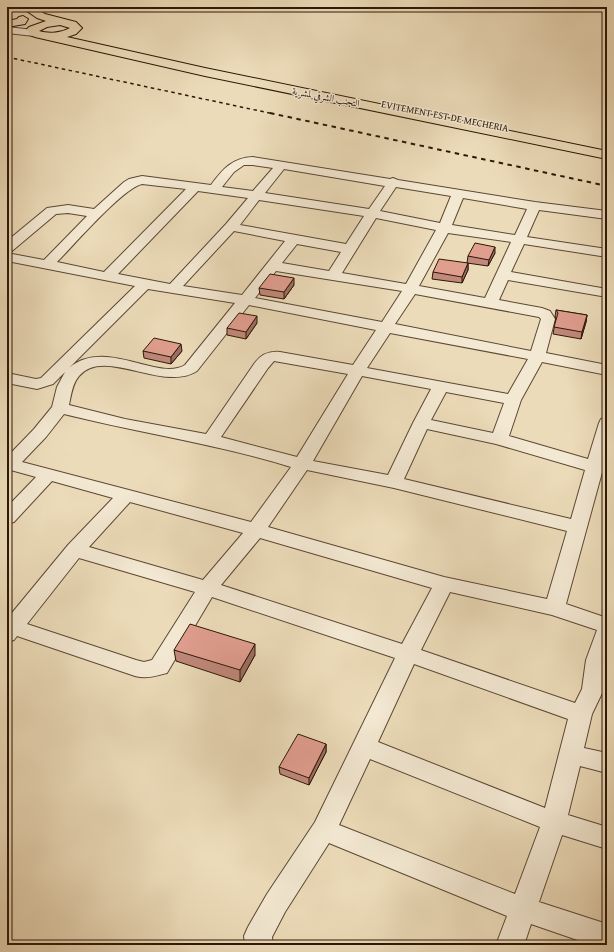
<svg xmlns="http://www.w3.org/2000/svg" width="614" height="952" viewBox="0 0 614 952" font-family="'Gentium Book Plus',Amiri,serif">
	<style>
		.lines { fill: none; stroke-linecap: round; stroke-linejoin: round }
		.minor-casing { stroke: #5c4834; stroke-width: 2 }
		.tertiary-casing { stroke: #5c4834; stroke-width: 2 }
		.trunk-casing { stroke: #2c1707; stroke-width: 2 }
		.minor { fill: #f3e8d2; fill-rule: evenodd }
		.tertiary { fill: #f3e8d2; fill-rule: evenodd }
		.trunk { fill: #ecdbb9; fill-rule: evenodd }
		.rail-far1 { stroke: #2c1707; stroke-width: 1.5; stroke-dasharray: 3.5 3.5; stroke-linecap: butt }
		.rail { stroke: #2c1707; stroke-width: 2; stroke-dasharray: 4.5 4.5; stroke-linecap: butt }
		.wall { fill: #c1887b; stroke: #2c1707 }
		.shaded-wall { fill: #9d6f64; stroke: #2c1707 }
		.building { fill: #e09e8f; stroke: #2c1707 }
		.labels { text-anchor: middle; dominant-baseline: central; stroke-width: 3; stroke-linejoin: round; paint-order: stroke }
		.far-street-label { font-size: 10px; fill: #2c1707; stroke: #f3e8d2 }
	</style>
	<rect width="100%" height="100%" fill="#ecdbb9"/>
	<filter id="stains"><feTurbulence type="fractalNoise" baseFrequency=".005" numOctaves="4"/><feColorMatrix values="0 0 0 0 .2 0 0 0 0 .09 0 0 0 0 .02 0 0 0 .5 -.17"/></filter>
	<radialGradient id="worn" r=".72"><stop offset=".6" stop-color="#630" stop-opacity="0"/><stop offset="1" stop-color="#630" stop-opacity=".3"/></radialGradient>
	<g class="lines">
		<!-- minor casing -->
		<g class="minor-casing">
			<path id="minor" d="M253 157 390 179 393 178 398 180 535 202 607 211V219L539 210 527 237 607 249V257L524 244 511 272 607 289V297L508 280 499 300 542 308 550 311 555 319 546 353 607 365V375L542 362 521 400 509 436 588 459 599 423 601 419 607 418V454L566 604 607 618V666L604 689 592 714 584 748 607 753V773L580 766 568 815 607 827V849L562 835 539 902 607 924V945H592L531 924 524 945H496L507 916 329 843 285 912 272 937 273 945H245L244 936 248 927 267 894 315 822 395 658 212 597 167 673C156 676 146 679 135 676L17 636 14 640 7 642V619L68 545 113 498 52 481 14 522 7 524V507L36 477 7 469V457L34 429 52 407 57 387 65 372 53 384 37 389 7 383V373L36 379 41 378 135 286 7 261V253L44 260 87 216 68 213 56 214 12 251 7 252V241L47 208 68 205 94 209 124 182 129 179 142 176 211 185C223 169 232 158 253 157ZM244 165H253L273 168 253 191 222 187 234 172ZM284 169 385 186 369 209 265 193ZM142 184 186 189 104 272 57 262C73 246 123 188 142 184ZM396 187 451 196 440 223 380 211ZM198 191 248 198 226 224 170 284 118 274ZM463 198 527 209 515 235 452 225ZM259 200 364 216 346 244 240 225ZM376 218 436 230 406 284 342 273ZM234 231 285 241 242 295 183 286ZM448 233 511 242 485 298 419 286ZM297 244 341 252 329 271 282 263ZM276 271 402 291 382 322 255 298ZM148 289 235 303 185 365C158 382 105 337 69 368ZM415 294 539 317 541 319 531 351 395 324ZM249 305 376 330 353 365 280 352C269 351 261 354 254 364L206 434 125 419 69 405C71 396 72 384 79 376 104 346 163 393 197 371ZM390 333 528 359 508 394 367 368ZM274 361 348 374 297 457 221 437 268 368ZM362 376 431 389 413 423 388 475 313 461ZM446 392 504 403 493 433 431 420ZM64 414C140 433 216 444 291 467L251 522 22 462 46 437ZM427 429 496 444 585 470 571 519 404 479ZM307 470 394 488 567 531 547 599 444 577 268 527ZM130 502 243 533 203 580 89 547ZM260 538 432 588 402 644 221 585ZM79 558 195 592 152 660 144 662 136 660 27 624ZM450 592 552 615 597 630 586 660 582 689 575 703 421 650ZM414 664 568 719 545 808 378 742ZM370 759 540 827 515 894 339 825Z"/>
		</g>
		<!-- tertiary casing -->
		<g class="tertiary-casing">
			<path id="tertiary" d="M7 27 34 30 40 33 34 36 7 33Z"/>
		</g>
		<!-- trunk casing -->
		<g class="trunk-casing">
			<path id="trunk" d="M21 7H34L45 14 76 22 82 28 76 34 67 37 205 68 607 151V159L205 76 35 37 30 35 27 29 29 27 46 21 37 18ZM60 25 70 28C61 33 49 34 39 31L47 27Z
				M23 16 28 19 25 24 7 27V21L17 19 19 17Z"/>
		</g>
		<!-- minor -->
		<use href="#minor" class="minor"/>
		<!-- tertiary -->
		<use href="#tertiary" class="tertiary"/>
		<!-- trunk -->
		<use href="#trunk" class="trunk"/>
		<!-- rail-far1 -->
		<path class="rail-far1" d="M7 57 274 114"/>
		<!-- rail -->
		<path class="rail" d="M270 113 607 186"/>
	</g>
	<!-- wall -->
	<path class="wall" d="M495 253 488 266 467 263 468 256Z
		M468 263V270L462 283 432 279 433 272Z
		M294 285 284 299 260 295 259 288Z
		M556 310 587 315 586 322 581 339 553 334 556 318 555 317Z
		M257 323 246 339 227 335V328Z
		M143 351H182L171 364 144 358Z
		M174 650 255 655 240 682 176 661Z
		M326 744V752L309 785 280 774 279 767Z"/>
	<!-- shaded-wall -->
	<path class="shaded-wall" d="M495 247V253L488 266 489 260Z
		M468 263V270L462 283V277Z
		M294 278V285L284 299V292Z
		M587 315 586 322 581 339 582 332Z
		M257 316V323L246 339V332Z
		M181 344 182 351 171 364V357Z
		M255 644V655L240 682V670Z
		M326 744V752L309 785V778Z"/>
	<!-- building -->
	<path class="building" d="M475 243 495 247 489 260 468 256Z
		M439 259 468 263 462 277 433 272Z
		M270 274 294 278 284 292 259 288Z
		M556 310 587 315 582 332 554 327 558 313Z
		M239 313 257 316 246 332 227 328Z
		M154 338 181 344 171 357 143 351Z
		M190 624 255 644 240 670 174 650Z
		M298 734 326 744 309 778 279 767Z"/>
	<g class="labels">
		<!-- far-street labels -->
		<g class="far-street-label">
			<text transform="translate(326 97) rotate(11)">التجنب الشرقي لمشرية</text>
			<text transform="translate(445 116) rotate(11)">EVITEMENT EST DE MECHERIA</text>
		</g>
	</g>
	<!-- margin -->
	<rect width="614" height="952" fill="none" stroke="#ecdbb9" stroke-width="24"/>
	<rect x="8" y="8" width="598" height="936" fill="none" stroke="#2c1707" stroke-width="2"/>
	<rect x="12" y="12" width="590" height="928" fill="none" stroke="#2c1707"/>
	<rect width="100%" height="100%" filter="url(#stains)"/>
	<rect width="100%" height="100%" fill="url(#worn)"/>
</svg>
